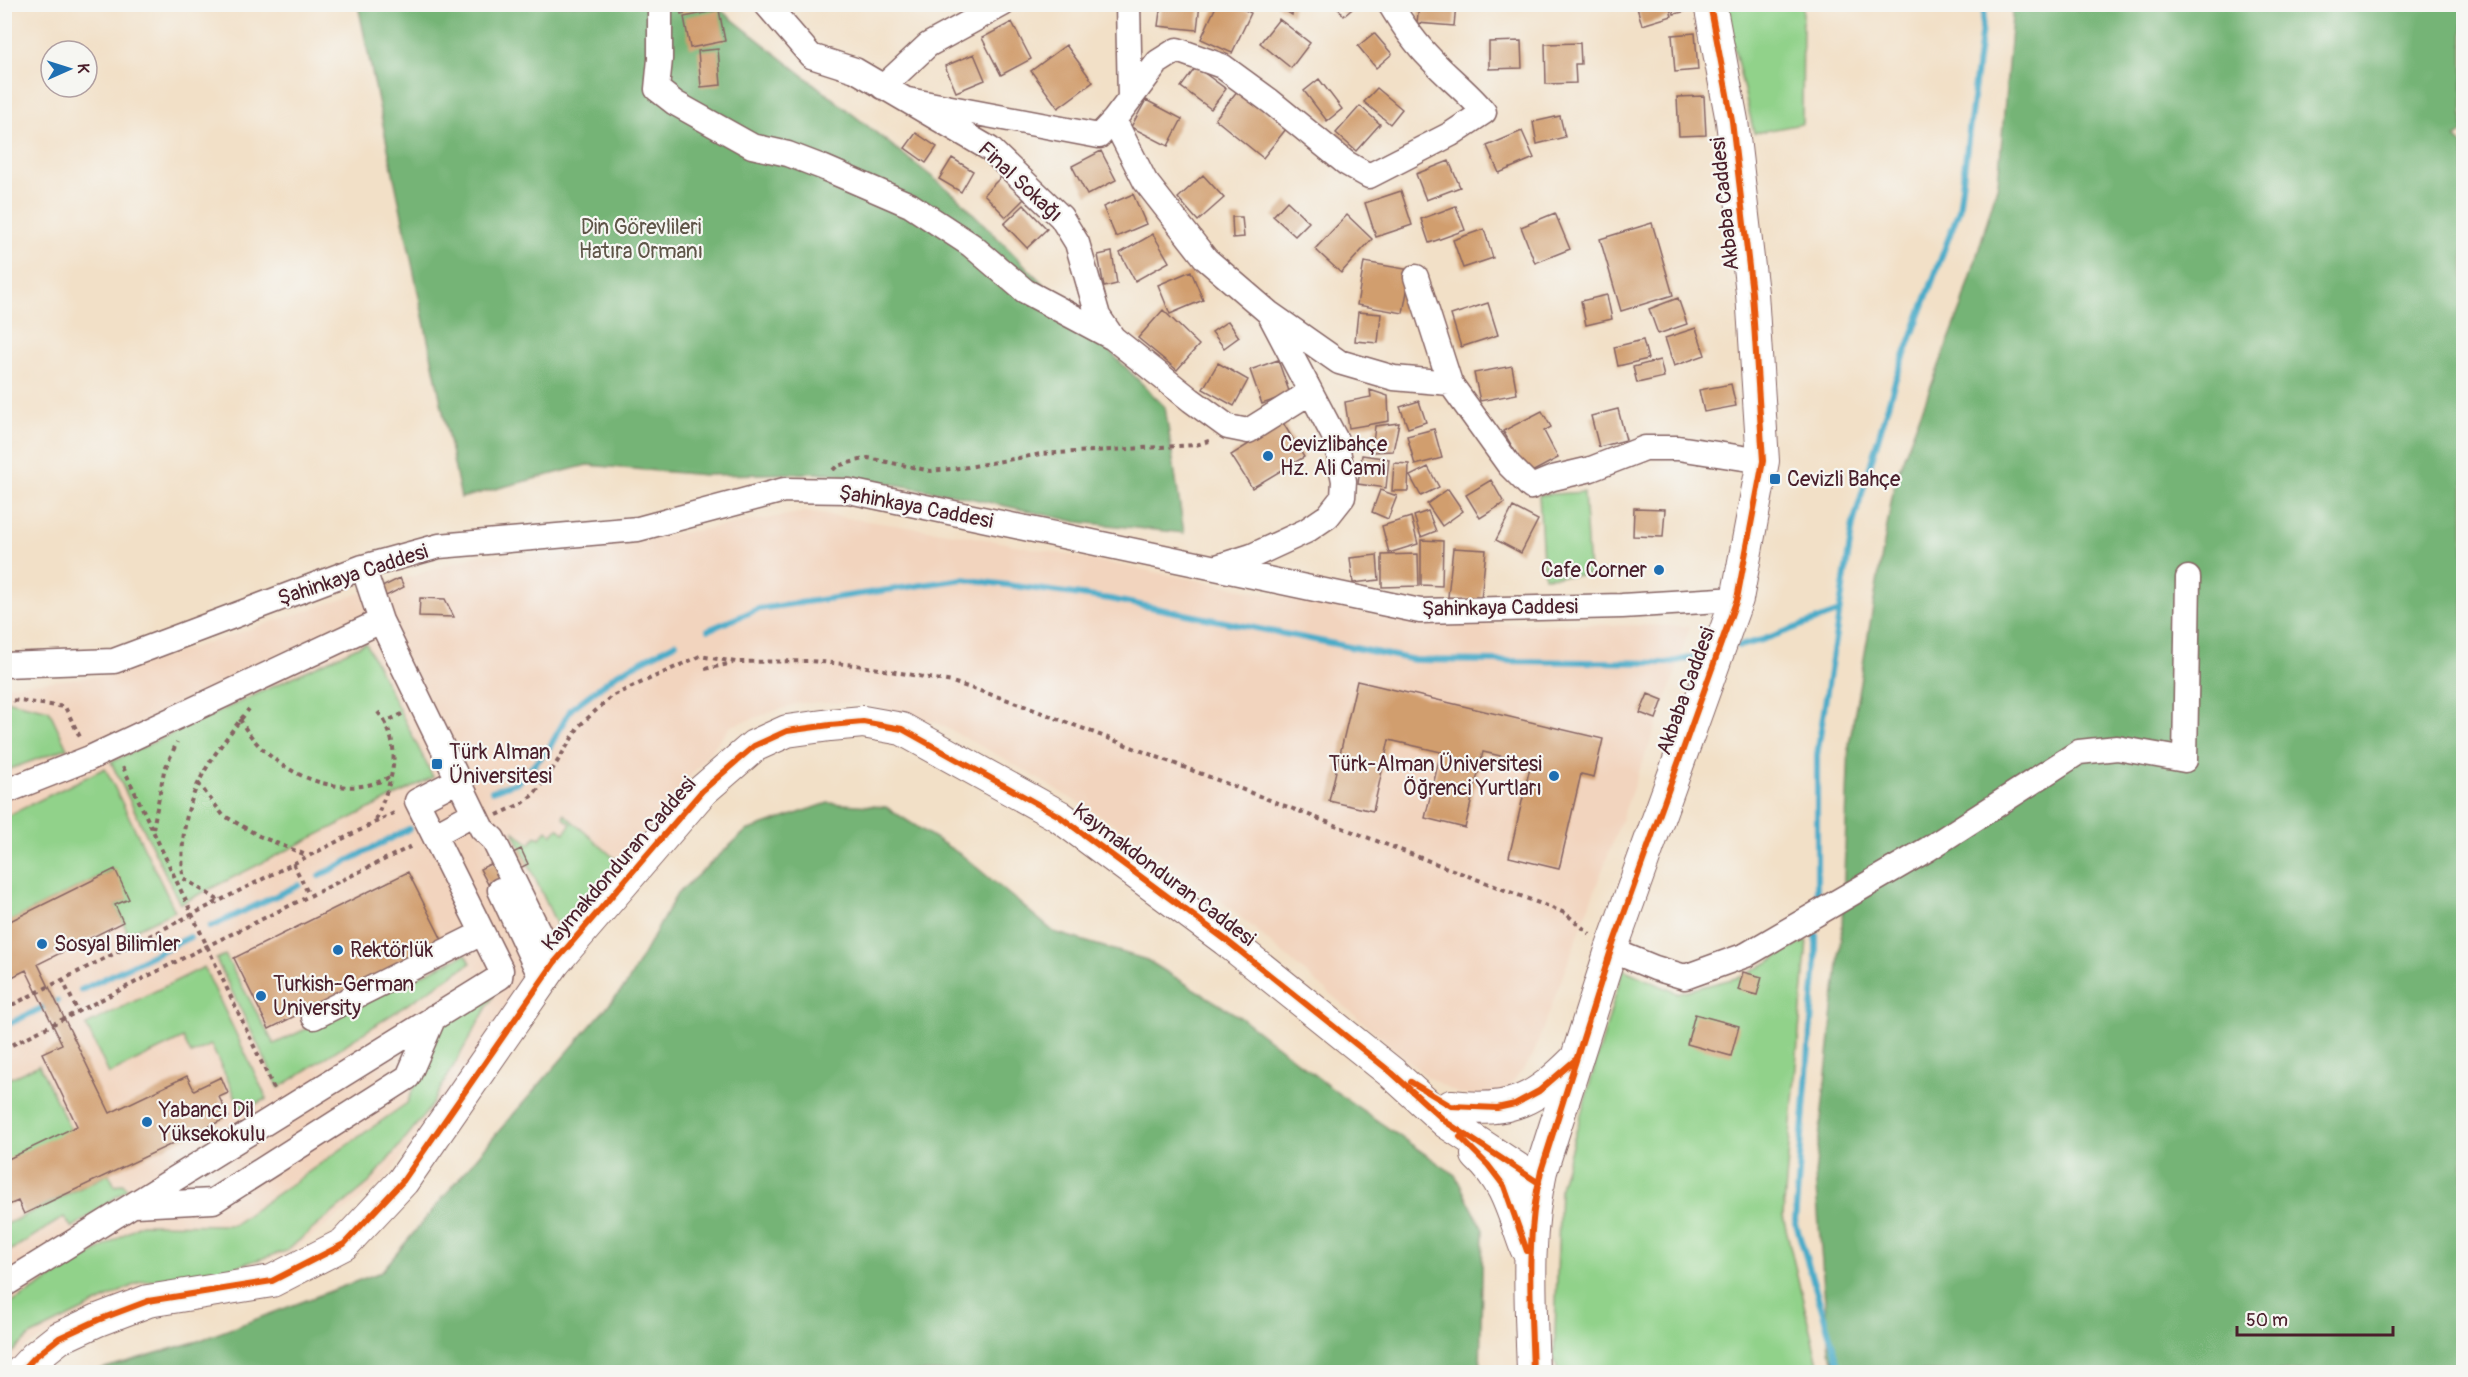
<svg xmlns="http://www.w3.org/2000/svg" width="2468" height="1377" viewBox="0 0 2468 1377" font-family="Pangolin,sans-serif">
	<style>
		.built { fill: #f2d4be }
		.green { fill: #91d28a; stroke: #6e785a; stroke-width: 1.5 }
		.forest { fill: #74b476; stroke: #5f6a50; stroke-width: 1.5 }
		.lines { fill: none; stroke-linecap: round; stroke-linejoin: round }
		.stream { stroke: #49abc8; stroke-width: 6 }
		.building { fill: #d19e6e }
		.minor-casing { stroke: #856362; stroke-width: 27 }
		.major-casing { stroke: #856362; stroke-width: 34 }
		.path { stroke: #856362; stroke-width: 4; stroke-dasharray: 4.5 4.5; stroke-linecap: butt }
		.minor { stroke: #fff; stroke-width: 24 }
		.major { stroke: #fff; stroke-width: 32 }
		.cycleway-casing { stroke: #f6f6f2; stroke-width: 10 }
		.cycleway { stroke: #e8590c; stroke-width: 6 }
		.poi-dot { fill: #1f6fb2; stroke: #f6f6f2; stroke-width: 2 }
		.labels { text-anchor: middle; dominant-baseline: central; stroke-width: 4.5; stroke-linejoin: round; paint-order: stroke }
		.street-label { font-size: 21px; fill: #4a1f2b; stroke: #f6f6f2 }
		.park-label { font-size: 21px; fill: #5f5548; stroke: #f6f6f2 }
		.poi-label { font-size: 21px; fill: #4a1f2b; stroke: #f6f6f2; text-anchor: start }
	</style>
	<rect width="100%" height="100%" fill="#f6f6f2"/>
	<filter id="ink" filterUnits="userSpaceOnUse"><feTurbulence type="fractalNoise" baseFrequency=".0167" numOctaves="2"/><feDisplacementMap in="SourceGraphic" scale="12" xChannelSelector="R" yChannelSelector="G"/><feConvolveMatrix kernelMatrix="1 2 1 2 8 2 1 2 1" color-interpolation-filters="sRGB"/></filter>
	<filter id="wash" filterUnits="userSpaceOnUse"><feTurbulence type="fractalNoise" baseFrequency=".008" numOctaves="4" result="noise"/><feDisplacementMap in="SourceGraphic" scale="24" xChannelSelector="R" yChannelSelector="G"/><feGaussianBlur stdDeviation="1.35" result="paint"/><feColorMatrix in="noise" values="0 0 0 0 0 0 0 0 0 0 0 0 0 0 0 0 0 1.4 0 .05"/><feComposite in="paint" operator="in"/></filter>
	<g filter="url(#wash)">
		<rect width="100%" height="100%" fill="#f2e0c7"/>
		<!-- built -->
		<path class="built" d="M806 512 969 536 1412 622 1690 626 1673 681 1532 1058 1502 1096 1460 1095 1426 1076 1230 908 1142 841 1007 760 935 722 859 703H799L731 726 620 863 386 1179 288 1255 139 1288 26 1347 4 1372V686L109 675 478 555 560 553Z"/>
		<!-- green -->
		<path class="green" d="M1724 5H1803L1802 124 1754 133Z
			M1584 492 1589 575 1544 577 1539 495Z
			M366 643 433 777 180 904 111 762Z
			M5 700 49 710 67 748 5 771Z
			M105 768 175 911 128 933 115 905 128 899 114 869 5 924V817Z
			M564 814 620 863 561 934 513 831 530 844 536 836 540 838 547 830 552 835 558 828 564 833 571 824 563 818Z
			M1807 940 1783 1216 1820 1372H1559L1554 1361 1560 1187 1623 969 1677 993 1744 976Z
			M466 954 471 963 279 1088 216 959 225 955 274 1044Z
			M204 967 267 1099 242 1110 211 1045 191 1054 183 1038 109 1074 86 1025Z
			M498 988 429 1109 370 1182 286 1251 225 1270 140 1282 30 1336 5 1359V1307L141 1224 233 1225 407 1103 443 1020Z
			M39 1065 71 1131 4 1167V1081Z
			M109 1174 115 1186 123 1183 127 1189 72 1228 64 1217 5 1254V1225Z"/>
		<!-- forest -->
		<path class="forest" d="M2083 4 2463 5V132L2455 138 2464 146 2463 1372H1839L1829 1351 1815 1175 1842 928 1849 745 1895 480 1962 306 1998 184 2013 5H2074L2077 10Z
			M358 5H714L955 195 1165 407 1184 533 1078 522 956 495 828 473 705 475 587 465 461 498Z
			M828 803 886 807 963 856 1054 932 1147 960 1240 1017 1335 1091 1455 1175 1483 1229 1480 1372H91L198 1341 381 1272 498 1132 626 985 677 894 746 831Z"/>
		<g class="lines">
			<!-- stream -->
			<path class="stream" d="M708 630 758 609 963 579 1110 599 1415 660 1667 663 1698 656
				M1739 646 1762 640 1839 612
				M492 791 518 782 548 750 571 709 617 674 676 643
				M319 876 409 829
				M1817 893V755L1853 524 1895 381 1959 210 1985 4
				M210 927 299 885
				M1816 935V961L1795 1221 1841 1372
				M81 990 190 937
				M4 1026 57 1001"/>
		</g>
		<g id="blocks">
			<!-- building -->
			<path class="building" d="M678 4H712V5L681 14Z
				M1161 4H1200L1197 30 1158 26Z
				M1217 4H1233L1251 13 1232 53 1201 39Z
				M1275 4H1294L1292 15Z
				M1335 4H1358L1344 16Z
				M1419 4H1456L1454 26 1417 23Z
				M1636 4H1669L1672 16 1642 25Z
				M1672 4H1695L1696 9 1674 14Z
				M719 10 725 41 690 48 684 17Z
				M1279 19 1310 43 1291 68 1260 43Z
				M1012 22 1031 59 1001 75 982 38Z
				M1374 33 1392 54 1376 68 1358 46Z
				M1695 33 1698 70 1675 72 1672 35Z
				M1521 41 1522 68 1489 69V42Z
				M1580 43 1581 64H1575L1576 83 1546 84 1545 44Z
				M1066 45 1093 82 1058 108 1031 71Z
				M718 49 721 85 701 87 698 51Z
				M974 54 985 80 956 92 945 66Z
				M1196 67 1226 89 1211 109 1181 87Z
				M1319 79 1342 109 1327 121 1304 91Z
				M1377 88 1402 109 1390 124 1364 102Z
				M1238 90 1286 129 1263 158 1215 119Z
				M1704 96 1706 135 1679 136 1677 97Z
				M1146 100 1182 119 1168 146 1131 127Z
				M1360 106 1380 124 1356 151 1336 133Z
				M1560 116 1565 137 1537 144 1533 122Z
				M1522 131 1534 158 1499 173 1487 146Z
				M916 133 937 147 926 163 905 148Z
				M1101 151 1116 180 1087 195 1072 166Z
				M952 158 973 171 961 192 939 179Z
				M1449 161 1460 187 1426 200 1416 174Z
				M1003 175 1025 198 1006 217 984 194Z
				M1203 175 1224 198 1198 221 1178 198Z
				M1401 191 1412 225 1376 237 1365 203Z
				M1133 194 1146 224 1116 237 1103 207Z
				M1287 201 1309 222 1295 236 1273 216Z
				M1024 205 1047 229 1027 248 1004 224Z
				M1456 206 1465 230 1429 243 1421 219Z
				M1555 213 1570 249 1535 263 1521 227Z
				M1347 215 1372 239 1341 273 1315 249Z
				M1232 217H1242L1244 237 1233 238Z
				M1652 223 1673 295 1621 311 1600 239Z
				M1484 229 1493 258 1463 268 1453 240Z
				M1153 234 1169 262 1135 281 1120 253Z
				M1112 252 1117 284 1104 287 1098 255Z
				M1364 262 1411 270 1403 313 1357 305Z
				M1191 271 1203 300 1170 314 1158 285Z
				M1607 295 1612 319 1586 325 1581 301Z
				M1678 298 1687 324 1658 334 1649 309Z
				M1488 303 1498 335 1461 347 1451 315Z
				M1163 310 1199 345 1177 370 1138 338Z
				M1358 312 1381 314 1378 343 1355 341Z
				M1228 321 1239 337 1224 348 1212 332Z
				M1696 328 1705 355 1674 366 1665 338Z
				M1643 340 1648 359 1618 366 1614 347Z
				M1278 360 1290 394 1262 404 1250 370Z
				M1660 360 1664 377 1637 383 1633 367Z
				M1218 363 1248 380 1234 406 1203 389Z
				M1512 366 1517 394 1480 401 1474 373Z
				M1731 384 1736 406 1704 412 1699 390Z
				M1370 390 1388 396 1389 421 1349 428 1345 402 1371 397Z
				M1419 401 1426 422 1408 428 1400 407Z
				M1618 409 1626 440 1599 447 1591 416Z
				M1542 411 1551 427 1544 431 1558 458 1528 474 1503 431Z
				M1283 423 1304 457 1252 488 1231 455Z
				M1399 423 1393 451 1372 452 1375 426Z
				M1434 429 1442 458 1415 465 1407 436Z
				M1362 455 1389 459 1386 488 1358 484Z
				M1394 463 1409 464 1408 491H1392Z
				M1428 467 1439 487 1421 496 1410 476Z
				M1491 480 1504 503 1480 518 1466 495Z
				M1448 489 1463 511 1442 526 1427 504Z
				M1380 490 1397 496 1388 519 1372 512Z
				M1513 507 1538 520 1521 553 1496 540Z
				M1634 508 1665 509 1663 537 1633 536Z
				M1428 511 1436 531 1421 537 1414 516Z
				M1411 517 1418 544 1389 553 1382 526Z
				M1421 540 1443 541 1442 586 1421 585Z
				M1453 548 1486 550 1481 600 1448 597Z
				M1418 554 1419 586 1382 587V555Z
				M1377 555 1379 580 1353 583 1350 558Z
				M400 578 404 587 386 596 382 587Z
				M420 598 445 599 454 617 419 616Z
				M1357 681 1603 739 1594 777 1581 774 1559 869 1509 857 1531 763 1483 752 1465 828 1425 818 1441 752 1389 740 1373 811 1329 801Z
				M1648 694 1663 700 1656 719 1640 713Z
				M521 849 528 864 488 884 480 869Z
				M115 869 129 899 115 905 123 922 38 964 110 1113 187 1076 194 1090 221 1077 228 1093 219 1097 229 1117 24 1214 18 1201 4 1207V1161L77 1126 42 1053 62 1044 26 970 4 981V924Z
				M408 872 443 942 269 1029 234 958Z
				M1743 972 1762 977 1757 995 1738 990Z
				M1695 1014 1739 1026 1731 1056 1687 1044Z"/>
		</g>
	</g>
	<g filter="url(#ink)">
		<use href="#blocks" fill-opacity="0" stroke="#856362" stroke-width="1.5"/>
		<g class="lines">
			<!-- minor casing -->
			<g class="minor-casing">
				<path id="minor" d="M660 4V59L657 89 675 103 752 146 788 154 822 167 910 205 971 245 1025 291 1111 337
					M766 4 811 56 855 70 990 149 1061 217 1077 243 1098 316 1113 338 1191 400 1228 427 1248 431 1309 393
					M1128 4 1130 99
					M883 87 928 45 1003 4
					M908 100 1099 136 1114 120 1158 62 1177 50 1222 66 1270 101 1346 163 1369 176 1451 134 1484 112C1468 92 1447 77 1430 58 1414 42 1402 24 1390 4
					M1114 120 1145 181 1206 259 1269 313 1339 362 1394 378 1450 383
					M1416 277 1450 383 1509 465 1531 487 1553 478 1591 469 1645 448H1678L1763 461
					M363 567 381 621 482 829 493 839 554 963
					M1217 567 1252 556 1306 531 1328 516 1343 497 1344 481 1336 440 1270 315
					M4 665 114 661 363 567 439 546 638 529 784 490 849 491 1420 611 1622 606 1737 599
					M4 792 90 758 381 621
					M434 835 474 813
					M500 890 542 980
					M1611 950 1655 968 1685 977 1746 955 1928 849 2079 752 2117 748 2185 760 2188 578
					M314 1017 482 933
					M135 1205 213 1201 408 1077 434 1017
					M4 1285 500 977 501 970 417 801 458 780"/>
			</g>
			<!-- major casing -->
			<g class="major-casing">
				<path id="major" d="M1451 1106C1512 1113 1534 1101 1577 1058
					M1477 1155C1507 1182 1512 1211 1526 1248
					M21 1372 35 1357 59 1338 98 1320 148 1301 272 1281 344 1244 403 1181 554 963 702 791 754 746 787 731 830 725 863 722 902 729 1059 816 1226 940 1392 1073 1446 1122 1539 1183
					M1533 1372C1531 1304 1525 1239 1541 1171L1611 950 1737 599 1763 461 1752 293 1732 121 1710 4"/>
			</g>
			<!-- path -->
			<path class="path" d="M833 470 837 466 868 458 931 471 968 467 1041 454 1196 445 1209 441
				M705 669 733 663
				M4 699 65 707 81 739
				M378 712 385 722 402 714
				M240 719C265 769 341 806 391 776
				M123 767 275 1091
				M198 783 223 815 259 836 306 855
				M497 815 523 803 535 793 549 775 580 725 612 696 700 656 736 662 810 661 856 665 952 682 1011 701 1565 913 1590 934
				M376 820C389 784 403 759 385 722
				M153 829 164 771 177 742
				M293 863 309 895
				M218 900 183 878C178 801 203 767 249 709
				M62 979 78 1012
				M4 1009 398 811
				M4 1049 207 946 414 845"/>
			<!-- minor -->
			<use href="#minor" class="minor"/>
			<!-- major -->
			<use href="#major" class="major"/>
			<!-- cycleway casing -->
			<g class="cycleway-casing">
				<path id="cycleway" d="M1411 1082 1451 1106 1497 1108 1515 1104 1539 1091 1575 1060
					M1460 1137 1488 1165 1504 1186 1527 1251
					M21 1372 35 1357 59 1338 98 1320 148 1301 272 1281 344 1244 403 1181 554 963 702 791 754 746 787 731 830 725 863 722 902 729 1059 816 1226 940 1392 1073 1446 1122 1539 1183
					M1533 1372C1531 1304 1525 1239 1541 1171L1611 950 1737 599 1763 461 1752 293 1732 121 1710 4"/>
			</g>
			<!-- cycleway -->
			<use href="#cycleway" class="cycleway"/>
		</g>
	</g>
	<!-- markers -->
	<g class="poi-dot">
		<circle cx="1268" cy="456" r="6"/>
		<rect x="1769" y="473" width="12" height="12" rx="3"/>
		<circle cx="1659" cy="570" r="6"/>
		<rect x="431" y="758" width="12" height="12" rx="3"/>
		<circle cx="1554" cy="776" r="6"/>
		<circle cx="42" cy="944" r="6"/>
		<circle cx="338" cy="950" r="6"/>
		<circle cx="261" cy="996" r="6"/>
		<circle cx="147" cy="1122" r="6"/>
	</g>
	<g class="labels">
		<!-- street labels -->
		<g class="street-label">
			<text transform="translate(1020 182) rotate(43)">Final Sokağı</text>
			<text transform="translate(1725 204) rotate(-96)">Akbaba Caddesi</text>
			<text transform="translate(916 507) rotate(11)">Şahinkaya Caddesi</text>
			<text transform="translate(353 575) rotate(-18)">Şahinkaya Caddesi</text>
			<text transform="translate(1500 608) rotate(-1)">Şahinkaya Caddesi</text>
			<text transform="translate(1686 691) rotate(-70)">Akbaba Caddesi</text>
			<text transform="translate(619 864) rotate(-49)">Kaymakdonduran Caddesi</text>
			<text transform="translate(1164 875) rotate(37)">Kaymakdonduran Caddesi</text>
		</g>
		<!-- park labels -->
		<g class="park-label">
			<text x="641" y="227">Din Görevlileri<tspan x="641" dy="24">Hatıra Ormanı</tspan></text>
		</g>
		<!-- poi labels -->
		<g class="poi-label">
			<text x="1280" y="444">Cevizlibahçe<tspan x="1280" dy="24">Hz. Ali Cami</tspan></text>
			<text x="1787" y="479">Cevizli Bahçe</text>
			<text x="1647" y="570" text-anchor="end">Cafe Corner</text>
			<text x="449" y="752">Türk Alman<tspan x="449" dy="24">Üniversitesi</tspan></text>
			<text x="1542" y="764" text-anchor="end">Türk-Alman Üniversitesi<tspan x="1542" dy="24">Öğrenci Yurtları</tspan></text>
			<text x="54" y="944">Sosyal Bilimler</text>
			<text x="350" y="950">Rektörlük</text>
			<text x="273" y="984">Turkish-German<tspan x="273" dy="24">University</tspan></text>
			<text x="159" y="1110">Yabancı Dil<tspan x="159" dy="24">Yüksekokulu</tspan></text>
		</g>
	</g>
	<!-- margin -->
	<rect width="2468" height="1377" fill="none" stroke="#f6f6f2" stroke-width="24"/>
	<!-- north arrow -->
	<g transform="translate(69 69) rotate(87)"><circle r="28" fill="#f6f6f2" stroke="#b1a0a2" stroke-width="1.5"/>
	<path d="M0-4.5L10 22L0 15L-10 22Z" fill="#1f6fb2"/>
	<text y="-9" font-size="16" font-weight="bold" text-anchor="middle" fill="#4a1f2b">K</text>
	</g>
	<!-- scale -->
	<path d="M2237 1326v9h156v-9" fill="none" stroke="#4a1f2b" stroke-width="3"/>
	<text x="2246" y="1326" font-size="18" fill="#4a1f2b" stroke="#f6f6f2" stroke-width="4.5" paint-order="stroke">50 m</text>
</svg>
